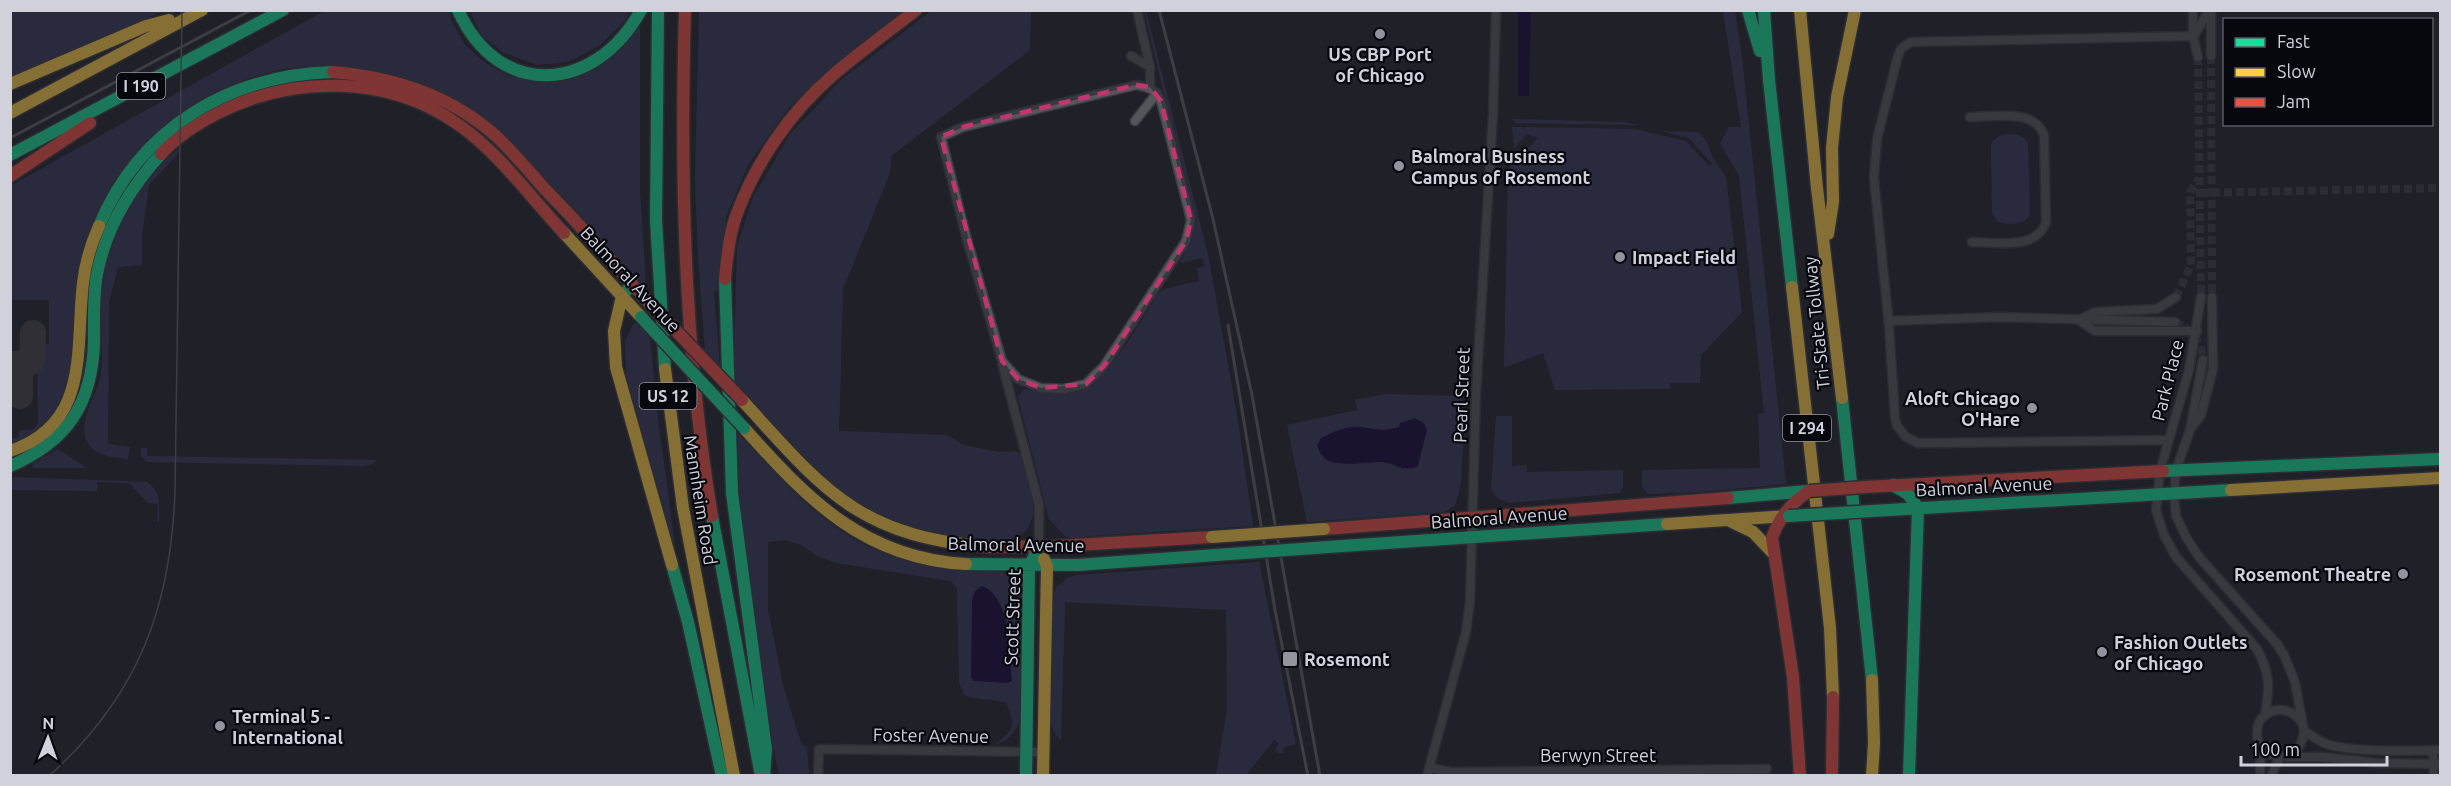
<svg xmlns="http://www.w3.org/2000/svg" width="2451" height="786" viewBox="0 0 2451 786" font-family="Ubuntu,sans-serif">
	<style>
		.green { fill: #37365b; fill-rule: evenodd }
		.water { fill: #110338 }
		.lines { fill: none; stroke-linecap: round; stroke-linejoin: round }
		.taxiway { stroke: #404046; stroke-width: 26 }
		.street-tunnel { stroke: #3b3b43; stroke-width: 8; stroke-dasharray: 8 4; stroke-linecap: butt }
		.street-casing { stroke: #3a3a41; stroke-width: 11 }
		.fast-casing { stroke: #3a3a41; stroke-width: 15 }
		.slow-casing { stroke: #3a3a41; stroke-width: 15 }
		.jam-casing { stroke: #3a3a41; stroke-width: 15 }
		.street { stroke: #55565c; stroke-width: 8 }
		.fast { stroke: #16e098; stroke-width: 12 }
		.slow { stroke: #ffcf43; stroke-width: 12 }
		.jam { stroke: #f24e42; stroke-width: 12 }
		.tram { stroke: #5f5f65; stroke-width: 1.5 }
		.rail { stroke: #5f5f65; stroke-width: 3 }
		.fast-bridge-casing { stroke: #3a3a41; stroke-width: 15; stroke-linecap: butt }
		.slow-bridge-casing { stroke: #3a3a41; stroke-width: 15; stroke-linecap: butt }
		.jam-bridge-casing { stroke: #3a3a41; stroke-width: 15; stroke-linecap: butt }
		.fast-bridge { stroke: #16e098; stroke-width: 12 }
		.slow-bridge { stroke: #ffcf43; stroke-width: 12 }
		.jam-bridge { stroke: #f24e42; stroke-width: 12 }
		.marked { fill: none; stroke: #c4346e; stroke-width: 4.5; stroke-dasharray: 12 8; stroke-linejoin: round }
		.poi-dot { fill: #93939d; stroke: #07070e; stroke-width: 2 }
		.labels { text-anchor: middle; dominant-baseline: central; stroke-width: 4.5; stroke-linejoin: round; paint-order: stroke }
		.shield { fill: #07070e; stroke: #94949e; stroke-width: 1.5 }
		.shield-label { font-size: 16px; font-weight: bold; fill: #d1d1dc }
		.poi-label { font-size: 18px; font-weight: bold; fill: #d1d1dc; stroke: #07070e; text-anchor: start }
		.street-label { font-size: 18px; fill: #d1d1dc; stroke: #07070e }
	</style>
	<rect width="100%" height="100%" fill="#202028"/>
	<!-- green -->
	<path class="green" d="M10 11H163L11 79Z
		M324 11H449L452 22 465 45 487 64 509 76 537 82 568 79 640 26V189L646 287C603 243 560 198 515 154 503 142 486 120 471 111 460 105 447 101 435 96 401 82 368 67 331 66 229 62 123 133 90 231 84 250 77 271 76 291 71 361 85 409 11 446V438H18L20 430H32L38 425 37 344H49V300H11L10 186Z
		M470 11H630L625 21 600 45 569 62 538 65 504 53 481 35Z
		M699 11H902L841 59 789 107 748 165 726 217 720 291H714L720 368 705 351 698 258 695 179Z
		M931 11H1031L1030 50 891 156 890 173 843 289 839 431 947 435 964 445 998 452 1016 451 1021 455C1025 473 1039 502 1031 521 1028 529 1022 537 1013 539 980 547 923 536 892 523 880 517 867 510 857 503 810 470 771 424 733 382L737 246 753 197 790 134 842 79Z
		M1144 11H1146L1208 254 1237 415 1253 526 1086 536V540L1066 537 1049 519 1018 397 1024 389C1040 391 1054 396 1071 393 1107 387 1139 322 1159 293L1164 289 1199 281 1197 268 1205 266 1202 258 1180 263 1194 232V221Z
		M1723 11H1735L1742 57 1786 484 1700 492 1647 494 1642 486V470L1760 468 1758 414 1764 413 1739 175 1720 144 1729 127H1741Z
		M1512 119 1623 122 1638 125 1516 123Z
		M1512 127H1522L1523 129 1526 127 1635 129 1686 141 1709 166 1712 164 1689 138 1661 131 1697 132 1706 140 1713 158 1726 177 1742 312 1701 355 1700 383H1670V389L1555 390 1543 353 1504 368 1508 169 1538 138 1527 134 1514 148Z
		M2000 135C2011 134 2022 132 2028 143L2030 214C2024 226 2010 225 1998 222L1992 213 1991 146 1993 141Z
		M178 149V154L149 185 142 235V265L118 267 109 302 108 444 130 447 128 459C114 457 96 457 88 443 76 421 96 399 100 378 105 354 100 329 101 305 103 246 134 187 178 149Z
		M634 323 637 324 650 337 657 411 677 561 626 381 625 341Z
		M1386 394 1455 396 1460 397 1465 403 1461 484 1455 505 1445 512 1307 522 1287 425 1357 410 1355 400ZM1361 427C1374 431 1387 431 1399 427L1404 470C1388 459 1366 461 1347 464Z
		M1496 416H1512V466L1526 465 1527 472 1623 470V487L1620 493 1511 503C1500 501 1495 497 1491 488Z
		M734 429C781 479 826 535 894 557 913 563 936 568 957 570 971 571 988 568 1002 572 1013 575 1019 586 1022 596L1019 722C1014 735 1007 741 994 745 1013 732 1017 725 1006 703 992 698 978 701 964 695L959 683 957 588 951 581 836 563 817 556 802 545 785 540 768 542V609L783 686 801 743 807 747 809 775H779C755 662 743 544 734 429Z
		M141 448H147V456L377 460 372 464 365 466 147 462 141 456Z
		M58 449 84 466 85 468H32L34 463Z
		M11 477 147 482C162 493 159 504 159 521L157 522 158 504 148 503 129 483 97 482V491L11 490Z
		M1259 562 1296 744 1285 747 1283 753H1278L1275 749 1279 744 1274 740 1246 775H1216L1227 710 1226 610 1065 602 1061 740 1054 733 1050 721 1052 597 1058 584 1061 585 1067 578 1077 575Z"/>
	<!-- water -->
	<path class="water" d="M1518 11H1531L1529 96H1518Z
		M1415 418 1424 423 1427 430 1418 466C1405 473 1396 463 1383 462 1367 462 1340 467 1327 460 1321 456 1319 451 1317 445L1321 438C1333 432 1347 425 1362 427 1375 429 1386 432 1399 427L1400 423Z
		M982 586C1011 597 1010 653 1012 681L1007 683 974 681 971 678 972 600 975 591Z"/>
	<g class="lines">
		<!-- taxiway -->
		<path class="taxiway" d="M10 364H27L32 361 33 333
			M20 396V368"/>
		<!-- street-tunnel -->
		<path class="street-tunnel" d="M2211 56 2212 297
			M2198 57 2201 297
			M2200 193 2440 188
			M2176 297 2191 265 2190 192 2199 178
			M2175 322C2191 331 2202 340 2203 360"/>
		<!-- street casing -->
		<g class="street-casing">
			<path id="street" d="M1137 10 1150 67V87
				M2193 10V36L2198 57
				M2194 36 2209 10
				M1131 56 1150 67
				M2211 56V10
				M1136 85C1149 87 1155 89 1161 101L1191 220 1186 241 1104 366 1086 384 1064 389 1041 388 1018 379 1002 361 967 240 941 137 963 127Z
				M1970 117C1994 117 2034 108 2044 135L2046 222C2036 251 1997 242 1972 242
				M1135 121 1157 93
				M2201 297 2189 370 2160 471 2156 510 2164 535 2176 557 2257 649C2270 673 2270 687 2265 714
				M2212 297 2213 369 2201 415 2190 430 2176 470 2174 494 2176 516 2186 537 2199 557 2277 644 2284 655 2295 682 2304 731C2301 771 2246 761 2259 722 2271 704 2293 707 2303 725
				M2079 320 2095 312 2157 309 2176 297
				M1888 321 2000 317 2175 322
				M2080 321 2095 331H2197
				M1002 363 1039 505V547
				M2190 430 2203 360
				M2169 440 1928 443H1918L1906 437 1897 426 1895 418 1889 326 1874 178 1877 139 1898 56 1901 49 1911 42 2193 36
				M2304 731C2311 735 2317 740 2324 743 2349 753 2412 751 2440 750
				M2433 751 2434 776
				M2288 757H2322L2378 763 2440 764
				M1429 768 1451 772 1767 769
				M818 776 819 749 1043 752
				M1427 776 1466 632 1470 601 1476 394 1493 114 1496 10
				M2260 776 2261 747
				M2271 776 2280 757"/>
		</g>
		<!-- fast casing -->
		<g class="fast-casing">
			<path id="fast" d="M458 10C499 101 596 93 641 10
				M658 10 656 220 665 369
				M1748 10 1760 51
				M1764 10 1769 80 1792 287
				M10 155 283 10
				M99 226C140 128 229 75 333 72
				M725 279 732 493 766 749 764 776
				M622 296 632 284
				M1842 398 1872 680
				M10 466C67 442 92 404 94 342 94 319 93 296 97 274 106 227 130 188 161 154
				M2163 471 2440 459
				M1893 485 1908 494 1918 508 1909 776
				M1728 498 1808 491
				M1889 510 2231 490
				M712 516 761 776
				M1328 547 1667 524
				M966 564 1077 565 1216 555
				M672 565 688 622 722 776
				M1026 776 1029 566 1039 547"/>
		</g>
		<!-- slow casing -->
		<g class="slow-casing">
			<path id="slow" d="M1800 10 1817 188 1842 398
				M10 84 146 26 169 20
				M10 113 202 10
				M564 233 641 317
				M1828 234 1833 202 1832 148 1837 97 1855 10
				M1792 287 1830 628 1833 697
				M622 296 614 331 616 367 672 565
				M665 369 683 508 734 776
				M742 400C826 493 861 538 994 547
				M744 428C807 499 865 559 966 564
				M10 451C91 424 75 350 83 283 85 264 91 244 99 226
				M2231 490 2440 478
				M1728 520 1753 532 1772 552
				M1667 524 1788 516
				M1872 680 1874 743 1872 776
				M1043 776 1047 566 1044 559"/>
		</g>
		<!-- jam casing -->
		<g class="jam-casing">
			<path id="jam" d="M685 10C680 180 684 348 712 516
				M333 72C393 77 450 95 496 136 513 152 528 170 543 187 575 220 606 254 636 289
				M161 154C176 137 197 124 216 114 292 75 388 74 459 125 500 154 530 197 564 233
				M10 176 90 123
				M725 279C727 258 729 236 736 216 755 163 791 111 833 75 860 52 889 31 916 10
				M1865 487 2163 471
				M1324 529 1728 498
				M994 547 1058 546 1212 537
				M1800 776 1793 677 1772 538C1779 517 1791 503 1809 491
				M1832 776 1833 697"/>
		</g>
		<!-- street -->
		<use href="#street" class="street"/>
		<!-- fast -->
		<use href="#fast" class="fast"/>
		<!-- slow -->
		<use href="#slow" class="slow"/>
		<!-- jam -->
		<use href="#jam" class="jam"/>
		<!-- tram -->
		<path class="tram" d="M49 776C138 696 171 608 175 491L182 10"/>
		<!-- rail -->
		<path class="rail" d="M1159 10 1213 219 1252 395 1320 776
			M10 138 251 10
			M1228 325 1275 610 1308 776"/>
		<!-- fast-bridge casing -->
		<g class="fast-bridge-casing">
			<path id="fast-bridge" d="M641 317 744 428
				M1789 516 1889 510
				M1216 555 1328 547"/>
		</g>
		<!-- slow-bridge casing -->
		<g class="slow-bridge-casing">
			<path id="slow-bridge" d="M1212 537 1324 529"/>
		</g>
		<!-- jam-bridge casing -->
		<g class="jam-bridge-casing">
			<path id="jam-bridge" d="M640 293 742 400
				M1809 491 1865 487"/>
		</g>
		<!-- fast-bridge -->
		<use href="#fast-bridge" class="fast-bridge"/>
		<!-- slow-bridge -->
		<use href="#slow-bridge" class="slow-bridge"/>
		<!-- jam-bridge -->
		<use href="#jam-bridge" class="jam-bridge"/>
	</g>
	<!-- marked area -->
	<path d="M0 0H2451V786H0ZM1136 85 1150 87 1161 101 1191 220 1186 241 1104 366 1086 384 1041 388 1018 379 1002 361 941 137 963 127Z" fill="#202028" fill-opacity=".55" fill-rule="evenodd"/>
	<path class="marked" d="M1136 85 1150 87 1161 101 1191 220 1186 241 1104 366 1086 384 1041 388 1018 379 1002 361 941 137 963 127Z"/>
	<!-- markers -->
	<g class="poi-dot">
		<circle cx="1380" cy="34" r="6"/>
		<circle cx="1399" cy="166" r="6"/>
		<circle cx="1620" cy="257" r="6"/>
		<circle cx="2032" cy="408" r="6"/>
		<circle cx="2403" cy="574" r="6"/>
		<circle cx="2102" cy="652" r="6"/>
		<rect x="1282" y="651" width="16" height="16" rx="3"/>
		<circle cx="220" cy="726" r="6"/>
	</g>
	<g class="labels">
		<!-- shield labels -->
		<g class="shield">
			<rect x="117" y="73" width="48" height="26" rx="4.5"/>
			<rect x="639.5" y="383" width="57" height="26" rx="4.5"/>
			<rect x="1783" y="415" width="48" height="26" rx="4.5"/>
		</g>
		<g class="shield-label">
			<text x="141" y="86">I 190</text>
			<text x="668" y="396">US 12</text>
			<text x="1807" y="428">I 294</text>
		</g>
		<!-- poi labels -->
		<g class="poi-label">
			<text x="1380" y="54" text-anchor="middle">US CBP Port<tspan x="1380" dy="21">of Chicago</tspan></text>
			<text x="1411" y="156">Balmoral Business<tspan x="1411" dy="21">Campus of Rosemont</tspan></text>
			<text x="1632" y="257">Impact Field</text>
			<text x="2020" y="398" text-anchor="end">Aloft Chicago<tspan x="2020" dy="21">O'Hare</tspan></text>
			<text x="2391" y="574" text-anchor="end">Rosemont Theatre</text>
			<text x="2114" y="642">Fashion Outlets<tspan x="2114" dy="21">of Chicago</tspan></text>
			<text x="1304" y="659">Rosemont</text>
			<text x="232" y="716">Terminal 5 -<tspan x="232" dy="21">International</tspan></text>
		</g>
		<!-- street labels -->
		<g class="street-label">
			<text transform="translate(631 279) rotate(47)">Balmoral Avenue</text>
			<text transform="translate(1816 323) rotate(-96)">Tri-State Tollway</text>
			<text transform="translate(2167 380) rotate(-76)">Park Place</text>
			<text transform="translate(1461 395) rotate(-88)">Pearl Street</text>
			<text transform="translate(1984 486) rotate(-3)">Balmoral Avenue</text>
			<text transform="translate(701 500) rotate(81)">Mannheim Road</text>
			<text transform="translate(1499 517) rotate(-4)">Balmoral Avenue</text>
			<text transform="translate(1016 544) rotate(1)">Balmoral Avenue</text>
			<text transform="translate(1012 617) rotate(-88)">Scott Street</text>
			<text transform="translate(931 735) rotate(1)">Foster Avenue</text>
			<text x="1598" y="755">Berwyn Street</text>
		</g>
	</g>
	<!-- border -->
	<rect width="2451" height="786" fill="none" stroke="#d1d1dc" stroke-width="24"/>
	<!-- legend -->
	<rect x="2223" y="18" width="210" height="108" fill="#07070e" stroke="#585860" stroke-width="1.5"/>
	<rect x="2235" y="38" width="30" height="9" fill="#16e098" stroke="#585860" stroke-width="1.5"/>
	<text x="2277" y="48" font-size="18" fill="#d1d1dc">Fast</text>
	<rect x="2235" y="68" width="30" height="9" fill="#ffcf43" stroke="#585860" stroke-width="1.5"/>
	<text x="2277" y="78" font-size="18" fill="#d1d1dc">Slow</text>
	<rect x="2235" y="98" width="30" height="9" fill="#f24e42" stroke="#585860" stroke-width="1.5"/>
	<text x="2277" y="108" font-size="18" fill="#d1d1dc">Jam</text>
	<!-- north arrow -->
	<g transform="translate(48 738) rotate(1)" stroke="#07070e" stroke-width="4.5" paint-order="stroke">
	<path d="M0-4.5L10 22L0 15L-10 22Z" fill="#d1d1dc"/>
	<text y="-9" font-size="16" font-weight="bold" text-anchor="middle" fill="#d1d1dc">N</text>
	</g>
	<!-- scale -->
	<path d="M2241 756v9h146v-9" fill="none" stroke="#d1d1dc" stroke-width="3"/>
	<text x="2250" y="756" font-size="18" fill="#d1d1dc" stroke="#07070e" stroke-width="4.5" paint-order="stroke">100 m</text>
</svg>
